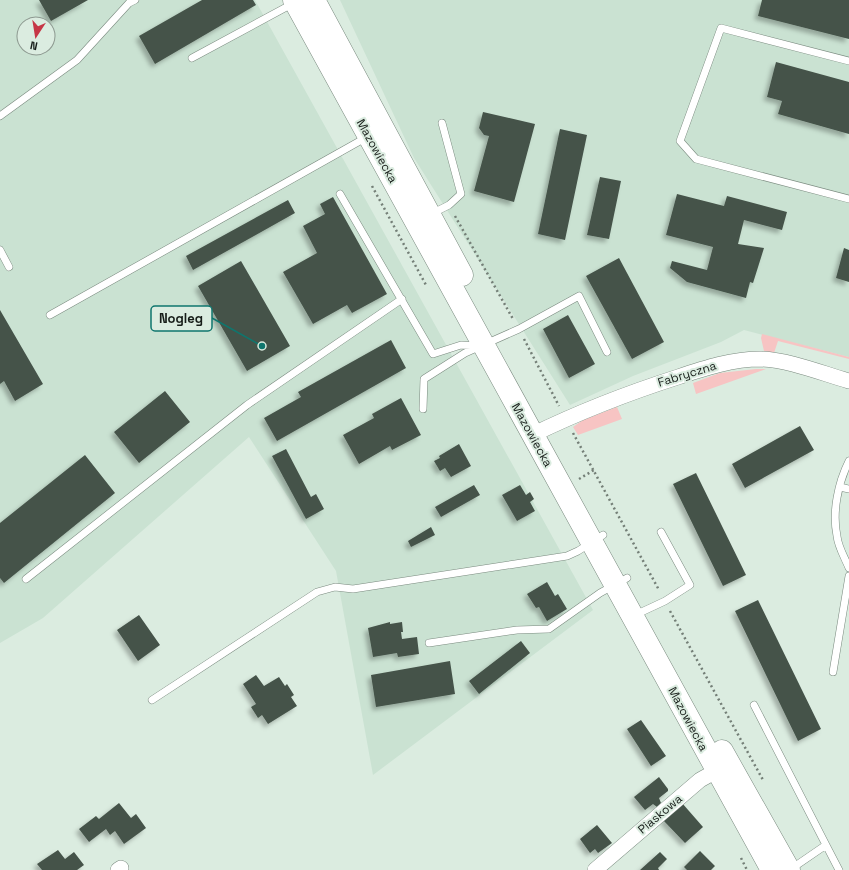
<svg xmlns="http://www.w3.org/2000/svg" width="849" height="870" viewBox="0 0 849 870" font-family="'Space Grotesk',sans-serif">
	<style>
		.built { fill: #cae2d2; fill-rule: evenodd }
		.green { fill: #f7c4c3 }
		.building { fill: #455349; filter: url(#shadow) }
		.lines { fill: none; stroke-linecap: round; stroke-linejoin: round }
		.lane-casing { stroke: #7a8a7f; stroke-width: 8 }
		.street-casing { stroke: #7a8a7f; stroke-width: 16 }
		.primary-casing { stroke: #7a8a7f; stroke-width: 23 }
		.path { stroke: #747f77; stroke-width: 2.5; stroke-dasharray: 2 3; stroke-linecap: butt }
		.lane { stroke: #fff; stroke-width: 7 }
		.street { stroke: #fff; stroke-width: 15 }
		.primary { stroke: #fff; stroke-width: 22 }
		.labels { text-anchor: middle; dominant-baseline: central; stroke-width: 4; stroke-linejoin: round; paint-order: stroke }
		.street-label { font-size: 12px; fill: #171d19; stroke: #dbece0 }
		.leader { fill: none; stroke: #0f766e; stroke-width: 1.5 }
		.callout-dot { fill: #0f766e; stroke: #dbece0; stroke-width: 1.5 }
		.callout { fill: #dbece0; stroke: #0f766e; stroke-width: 1.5 }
		.callout-label { font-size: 13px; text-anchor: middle; font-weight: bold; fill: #171d19 }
	</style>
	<defs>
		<filter id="shadow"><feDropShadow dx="-3.5" dy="3.5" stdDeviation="2" flood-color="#0004"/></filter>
	</defs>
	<rect width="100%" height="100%" fill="#dbece0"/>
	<!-- built -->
	<path class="built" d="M0 0H255L593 610 373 775 336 571 249 437 43 618 0 643ZM24 24H48V48H24Z
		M340 0H849V357L744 330 721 342 633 376 570 405 414 158Z"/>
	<!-- green -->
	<path class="green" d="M762 334 849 357V359L778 341 774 353 764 351 761 338Z
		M756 369H766L696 394 693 383 720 373Z
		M617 407 622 419 578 435 573 427 583 420Z"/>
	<!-- building -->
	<path class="building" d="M39 0H88L51 21Z
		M202 0H253L256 5 155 64 139 36Z
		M762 0H849V39L758 16Z
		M776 62 849 82V134L778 114 782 101 767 97Z
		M483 112 535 124 514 202 474 191 489 136 484 135 479 128Z
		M560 129 587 135 565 240 538 234Z
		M600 177 621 181 609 239 587 235Z
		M677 194 724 206 727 196 787 212 782 230 744 220 738 244 764 248 753 283 750 282 746 298 687 282 670 268 672 261 707 270 713 247 666 235Z
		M333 197 387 294 352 313 347 305 313 324 283 272 317 253 303 226 325 214 320 204Z
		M288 200 295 213 193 270 186 256Z
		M844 248 849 250V282L836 278Z
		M619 258 664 342 632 359 586 276Z
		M241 261 290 346 247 371 198 286Z
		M0 310 43 384 15 401 4 381 0 384Z
		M568 315 595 364 569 378 543 329Z
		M391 340 406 368 277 441 264 418 301 397 298 392Z
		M165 391 190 422 139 463 114 432Z
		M401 398 421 435 392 450 390 446 359 464 343 435 374 418 372 414Z
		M800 426 814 450 745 488 732 464Z
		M459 444 471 466 451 477 445 468 440 471 434 461 440 458 439 456Z
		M286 449 311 497 316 494 324 509 306 519 272 456Z
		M85 455 115 493 4 583 0 578V523Z
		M696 473 746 575 723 586 673 484Z
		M474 485 480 495 441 517 435 507Z
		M520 485 526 495 530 492 534 499 530 502 535 511 517 521 502 495Z
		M431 527 435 535 411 547 408 541Z
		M547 582 555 596 558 594 567 609 547 621 539 607 536 608 527 594Z
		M758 600 821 729 798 741 735 611Z
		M139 615 160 645 138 661 117 630Z
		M390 622V624L402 622 403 632H401L402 639 417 637 419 654 398 657 397 653 373 657 368 628Z
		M521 641 530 653 479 694 469 681Z
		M450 661 455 694 376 707 371 675Z
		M256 675 264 686 279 677 285 686 287 684 294 695 291 697 297 706 268 724 262 715 258 718 251 707 256 704 243 684Z
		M641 720 666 756 651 766 627 729Z
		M659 777 668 789V791L659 798 661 803 657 807 653 804 645 810 634 797Z
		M119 803 131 818 136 814 146 828 124 844 115 831 110 835 106 829 89 842 79 829 96 816 99 819Z
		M682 803 703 827 685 843 663 820Z
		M597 825 612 843 598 853 595 849 590 853 580 839Z
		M58 850 65 859 74 852 84 865 77 870H42L37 864Z
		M700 851 715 866 711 870H687L684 867Z
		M660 852 667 859 658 868 659 870H640Z"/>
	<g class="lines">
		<!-- lane casing -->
		<g class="lane-casing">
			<path id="lane" d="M192 58 294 3
				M849 61 721 28 680 141 696 159 849 199
				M0 116 77 60 129 3 135 0
				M340 194 433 354 461 345 480 346
				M431 214 449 205 461 194 442 123
				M0 250 9 267
				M50 315 367 137
				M423 409 424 379 465 353 519 329 579 296 607 352
				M849 461C838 483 832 512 837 536 838 547 845 558 849 568
				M840 487 849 489
				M26 579 247 405 402 299
				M635 615 665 601 690 585 661 532
				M429 643 517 630 549 629 600 593 627 578
				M833 672 849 576
				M152 700 317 592 335 587 353 589 567 556 578 551 603 535
				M754 705 826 845 791 869
				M826 845 839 870"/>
		</g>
		<!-- street casing -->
		<g class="street-casing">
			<path id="street" d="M532 435C579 412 628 393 678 377 705 368 732 359 761 359 790 360 821 373 849 381
				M118 870 121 868
				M595 870 700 780 725 766"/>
		</g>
		<!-- primary casing -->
		<g class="primary-casing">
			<path id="primary" d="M294 0 772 870
				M314 0 462 275
				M722 751 789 870"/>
		</g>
		<!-- path -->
		<path class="path" d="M372 186 426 285
			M455 216 513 319
			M524 339 559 406
			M573 433 659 590
			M579 479 594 470
			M670 611 763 780
			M741 858 747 870"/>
		<!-- lane -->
		<use href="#lane" class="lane"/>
		<!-- street -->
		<use href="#street" class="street"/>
		<!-- primary -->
		<use href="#primary" class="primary"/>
	</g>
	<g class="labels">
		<!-- street labels -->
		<g class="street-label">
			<text transform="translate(377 151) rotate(61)">Mazowiecka</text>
			<text transform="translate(687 374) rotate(-17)">Fabryczna</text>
			<text transform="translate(532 435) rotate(61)">Mazowiecka</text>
			<text transform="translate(688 719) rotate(62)">Mazowiecka</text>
			<text transform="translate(660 814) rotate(-40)">Piaskowa</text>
		</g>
	</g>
	<!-- callouts -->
	<path class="leader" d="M262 346L212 318"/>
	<circle class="callout-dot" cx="262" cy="346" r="4"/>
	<rect class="callout" x="151" y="306" width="61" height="25" rx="4"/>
	<g class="callout-label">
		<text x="181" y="323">Nogleg</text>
	</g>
	<!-- north arrow -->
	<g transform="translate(36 36) rotate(192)"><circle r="19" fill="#dbece0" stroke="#8d9990"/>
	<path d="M0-3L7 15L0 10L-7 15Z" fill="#c63646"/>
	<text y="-6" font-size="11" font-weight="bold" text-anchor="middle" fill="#171d19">N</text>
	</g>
</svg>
